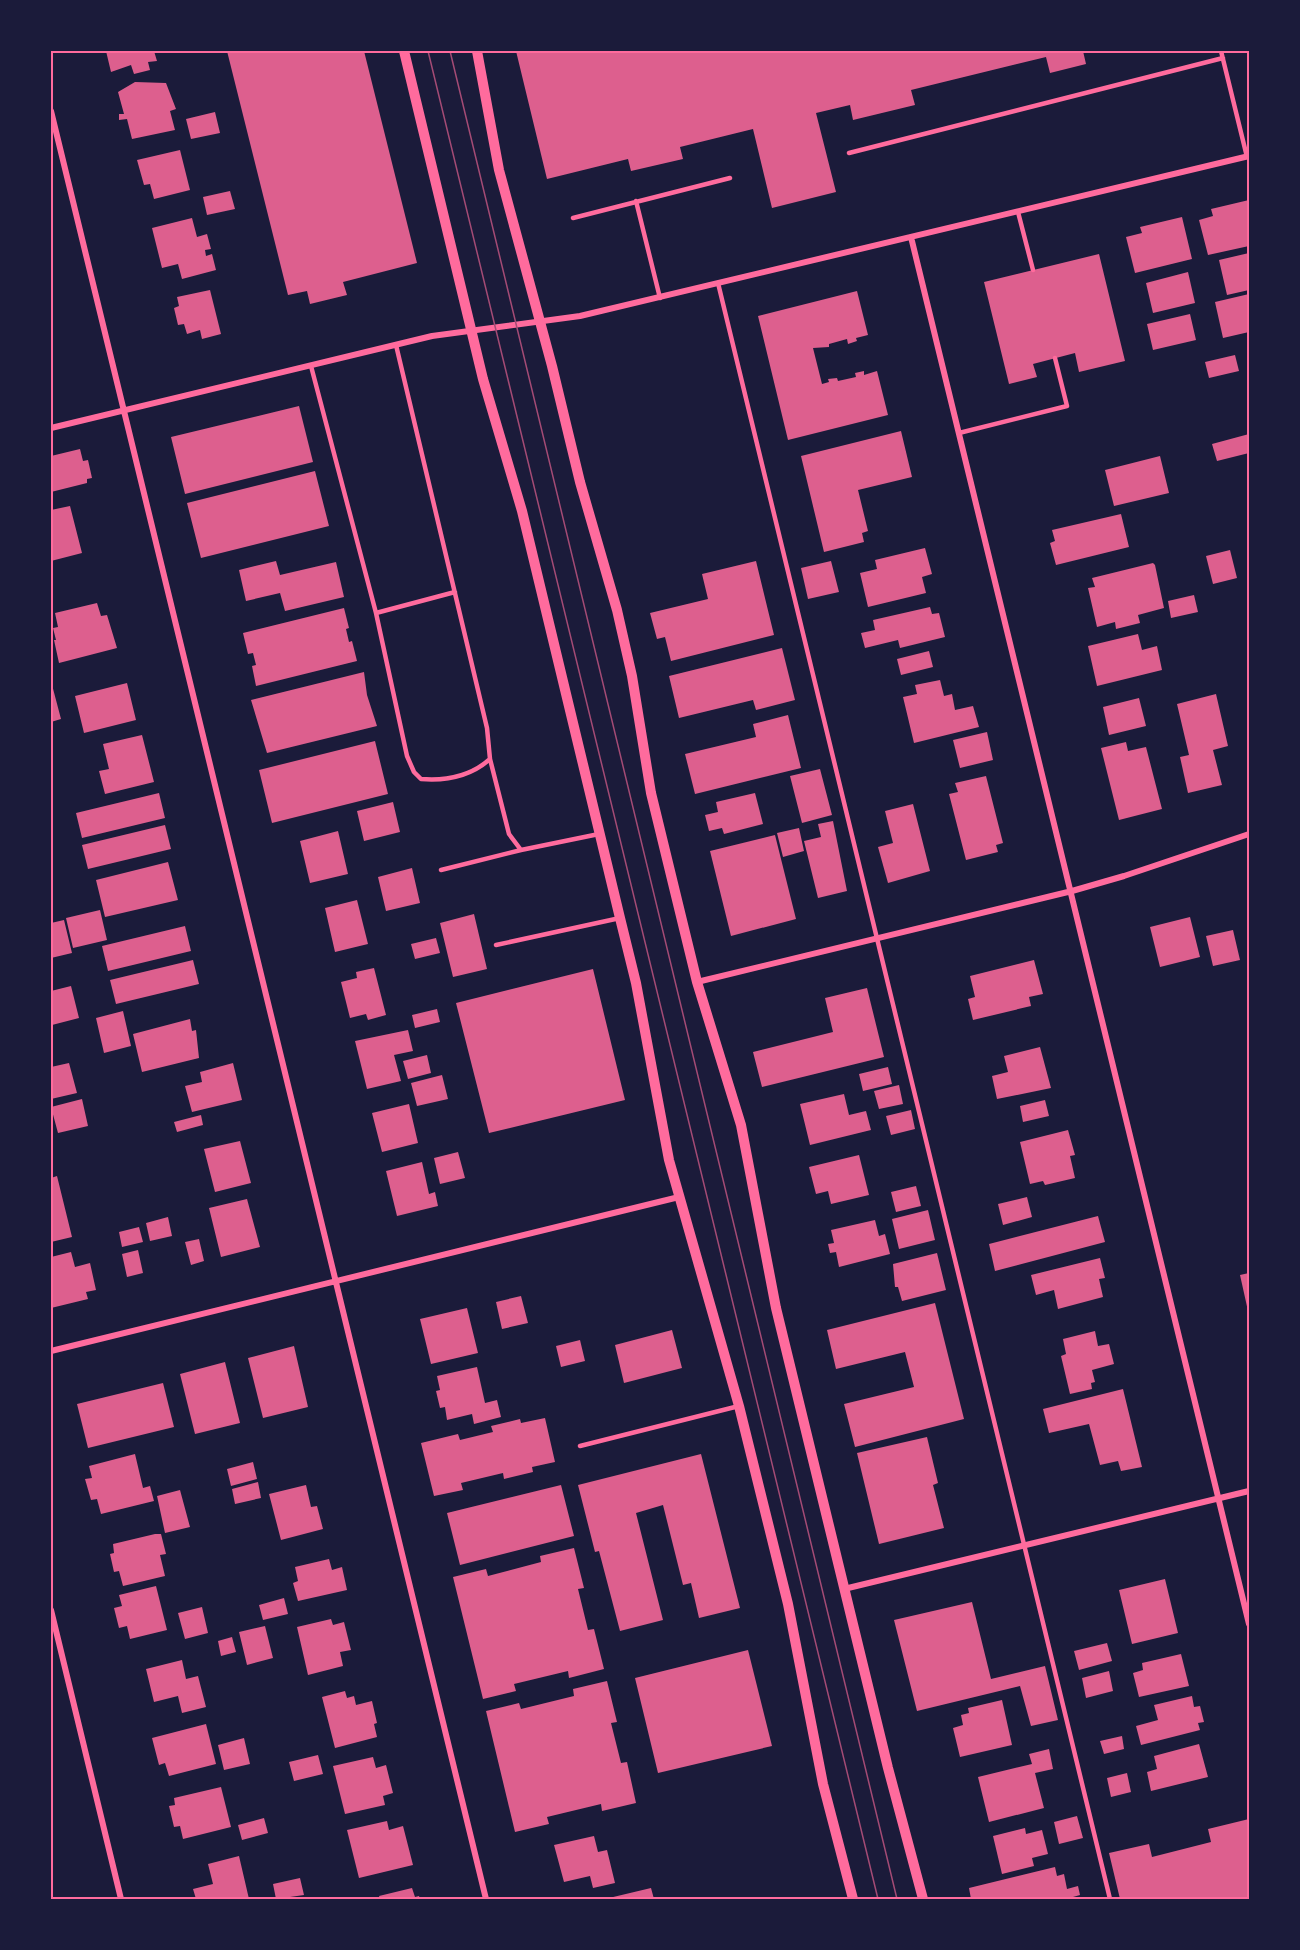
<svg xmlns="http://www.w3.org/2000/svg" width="1300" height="1950" viewBox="0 0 1300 1950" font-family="'IBM Plex Sans',sans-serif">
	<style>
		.building { fill: #dd5f8e }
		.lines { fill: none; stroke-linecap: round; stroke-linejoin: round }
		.service { stroke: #ff6b9d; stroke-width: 4.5 }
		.minor { stroke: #ff6b9d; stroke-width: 6 }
		.tertiary { stroke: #ff6b9d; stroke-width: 10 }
		.tram { stroke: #a44b75; stroke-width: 1.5 }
		.neatline { fill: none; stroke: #ff6b9d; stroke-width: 2 }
	</style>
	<rect width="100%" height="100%" fill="#1b1b3a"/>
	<!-- building -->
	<path class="building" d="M106 51H154L157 61 148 62 150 70 134 74 131 65 111 72Z
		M227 51H364L417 263 343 282 347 295 310 304 307 291 288 295Z
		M516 51H1083L1086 64 1050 73 1046 57 911 90 915 105 853 120 850 105 816 113 836 192 772 208 753 129 680 147 683 159 631 171 628 159 547 179Z
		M135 82 166 83 176 109 170 111 175 130 132 139 127 119 119 120V114H124L118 92Z
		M215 112 220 133 191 139 186 119Z
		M180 150 190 190 154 199 150 184 144 185 137 160Z
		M230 191 235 209 207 215 203 197Z
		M1249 200V246L1208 255 1199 220 1213 216 1211 209Z
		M1182 217 1192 259 1135 273 1126 237 1142 233 1140 227Z
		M192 218 197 237 207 234 211 249 205 250 206 256 212 254 216 270 182 279 178 264 162 268 152 228Z
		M1249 253V290L1227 295 1219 260Z
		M1099 254 1125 361 1079 372 1075 353 1033 364 1037 377 1009 384 984 282Z
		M1188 272 1195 303 1153 313 1146 283Z
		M210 290 221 334 202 339 200 330 187 334 184 324 178 325 174 308 179 306 177 297Z
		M857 291 868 335 856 338 857 341 848 344 847 339 829 344V347L813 348 822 384 829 382 828 379 837 378 838 381 856 377 855 373 864 371V375L877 371 888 415 788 440 758 316Z
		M1249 294V332L1223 338 1215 302Z
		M1190 314 1196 340 1153 350 1147 324Z
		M1235 355 1239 371 1209 378 1205 362Z
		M299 406 313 462 185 494 171 437Z
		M901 431 912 477 858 490 868 531 862 533 864 542 824 552 801 456Z
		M1249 434V453L1217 461 1212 444Z
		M80 449 83 461 88 460 92 478 87 479V483L51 492V456Z
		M1160 456 1169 493 1114 506 1105 470Z
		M315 471 329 526 201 558 187 503Z
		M70 506 82 553 51 561V510Z
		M1121 514 1129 547 1056 565 1050 543 1055 541 1052 530Z
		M925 548 932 574 922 577 926 593 868 607 860 573 877 569 875 560Z
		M1230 550 1237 578 1213 584 1206 556Z
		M276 561 280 575 336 562 344 597 285 611 280 593 246 601 239 570Z
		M756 561 774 635 671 661 665 637 657 639 650 613 708 599 702 574Z
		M831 561 839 592 808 599 801 568Z
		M1153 563 1155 565 1164 608 1138 615 1140 623 1116 629 1115 622 1097 627 1088 588 1095 587 1092 578Z
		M1194 595 1198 612 1171 618 1168 601Z
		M97 603 101 616 107 615 117 648 59 663 54 640H56L53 628 58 627 55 613Z
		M930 607 932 614 939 613 945 637 900 648 898 640 865 648 861 633 875 630 873 620Z
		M344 608 349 628 346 629 349 642 352 641 357 661 256 686 252 666 256 665 253 653 248 654 243 633Z
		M1138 634 1142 650 1157 646 1162 670 1097 686 1088 646Z
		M782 648 795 700 756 710 753 700 679 718 669 676Z
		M929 651 933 667 901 675 897 659Z
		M364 672 367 695 377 726 267 753 251 700Z
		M940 680 944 696 952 694 955 710 973 706 979 727 914 743 903 697 917 694 915 685Z
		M51 681 61 719 51 722Z
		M127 683 136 720 84 733 75 696Z
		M1216 694 1228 746 1213 750 1222 785 1188 793 1180 757 1189 755 1177 704Z
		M1139 698 1146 726 1109 735 1103 707Z
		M788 715 801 768 695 794 685 754 756 737 753 724Z
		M987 732 993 760 960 768 953 740Z
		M142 735 154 782 105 794 99 771 109 769 103 744Z
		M375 741 388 794 272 823 259 770Z
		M1126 742 1128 751 1146 747 1162 809 1119 820 1101 748Z
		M820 769 832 815 802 823 790 776Z
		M986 776 1003 843 996 845 998 852 966 860 949 794 958 792 955 783Z
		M159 793 165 818 82 838 76 813Z
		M755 793 763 824 724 834 722 828 709 831 705 815 718 812 716 802Z
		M393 802 400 832 364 841 357 811Z
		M913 804 930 871 888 883 878 847 893 843 885 811Z
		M833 821 847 891 818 898 804 841 821 837 818 824Z
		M165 825 171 849 88 869 82 845Z
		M799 828 804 851 783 857 777 833Z
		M338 831 348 874 310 883 300 841Z
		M775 835 796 919 731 936 710 851Z
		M168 862 178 900 105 917 96 880Z
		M412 868 420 903 386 911 378 877Z
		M357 900 368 944 335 952 325 908Z
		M100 910 107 940 73 948 66 918Z
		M474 914 487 969 453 977 440 923Z
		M1190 917 1200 957 1160 967 1150 927Z
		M64 920 72 953 51 958V923Z
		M185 926 191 951 108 971 102 946Z
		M1233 930 1240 960 1213 966 1206 936Z
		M436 938 440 953 415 959 411 944Z
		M193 960 199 984 116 1004 110 980Z
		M1034 960 1043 994 1029 997 1031 1006 973 1020 968 999 975 997 970 976Z
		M374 968 386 1015 368 1020 366 1014 350 1018 341 982 357 978 356 972Z
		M593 969 625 1100 489 1133 456 1003Z
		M71 986 79 1018 52 1025 51 991Z
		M867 988 884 1057 762 1087 753 1052 833 1032 825 998Z
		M437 1009 440 1022 415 1028 412 1015Z
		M123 1011 131 1046 104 1053 96 1018Z
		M190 1019 192 1031 196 1030 199 1058 142 1072 133 1034Z
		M408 1030 413 1051 394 1055 401 1081 367 1089 355 1041Z
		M1040 1047 1051 1088 997 1099 992 1076 1008 1072 1004 1056Z
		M427 1055 431 1073 408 1079 403 1061Z
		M69 1063 77 1093 51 1099V1067Z
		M233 1063 242 1100 192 1112 185 1086 202 1082 200 1072Z
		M888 1067 892 1084 863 1091 859 1074Z
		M442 1075 448 1099 417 1106 411 1083Z
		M899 1085 903 1104 879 1109 874 1091Z
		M844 1094 849 1115 866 1111 871 1130 810 1145 800 1104Z
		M82 1099 88 1126 58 1133 51 1107Z
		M1045 1100 1049 1116 1023 1122 1020 1106Z
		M409 1104 418 1143 382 1152 372 1113Z
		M911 1110 915 1129 891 1135 886 1116Z
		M201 1115 203 1125 177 1132 174 1122Z
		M1068 1130 1075 1155 1070 1156 1075 1178 1045 1185 1043 1181 1030 1184 1020 1142Z
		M240 1141 251 1183 215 1192 204 1149Z
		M458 1152 465 1178 440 1184 434 1158Z
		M859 1155 869 1195 831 1204 828 1191 816 1194 809 1167Z
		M422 1162 429 1194 435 1192 438 1206 397 1216 386 1171Z
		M57 1176 72 1237 51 1242V1178Z
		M916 1186 921 1206 896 1212 891 1192Z
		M1027 1197 1032 1217 1003 1225 998 1204Z
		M247 1199 260 1247 221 1257 209 1208Z
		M928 1210 935 1240 899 1249 892 1219Z
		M1098 1216 1105 1242 995 1271 989 1244Z
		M168 1217 172 1236 150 1241 146 1223Z
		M875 1220 879 1236 885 1234 890 1254 839 1267 836 1252 830 1253 828 1244 834 1243 831 1230Z
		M139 1227 143 1242 122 1247 119 1232Z
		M199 1239 204 1261 191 1265 185 1242Z
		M138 1250 143 1273 127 1277 122 1254Z
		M71 1252 75 1267 90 1263 96 1290 86 1292 88 1299 51 1308V1257Z
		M937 1253 946 1290 902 1301 898 1287H895L893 1264Z
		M1100 1258 1105 1278 1099 1279 1103 1297 1058 1309 1054 1290 1036 1295 1031 1275Z
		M1249 1273V1310L1248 1311 1240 1275Z
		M521 1296 528 1323 502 1329 496 1302Z
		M935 1303 964 1419 855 1447 844 1404 914 1387 905 1352 836 1369 827 1330Z
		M467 1308 478 1353 431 1364 420 1319Z
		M672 1330 682 1368 624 1383 615 1345Z
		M1095 1331 1098 1346 1109 1344 1114 1364 1092 1370 1095 1382 1091 1383 1092 1389 1070 1394 1061 1356 1066 1354 1063 1339Z
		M580 1340 585 1361 561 1367 556 1346Z
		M294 1346 308 1407 263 1418 248 1358Z
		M225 1362 240 1423 195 1434 180 1374Z
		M477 1367 485 1403 497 1400 501 1417 474 1424 472 1414 447 1420 445 1407 440 1408 436 1391 440 1390 437 1376Z
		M163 1383 174 1427 88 1448 77 1404Z
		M1123 1389 1142 1467 1121 1471 1118 1461 1100 1465 1089 1424 1049 1433 1043 1409Z
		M545 1418 555 1462 532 1467 533 1472 504 1479 503 1473 461 1483 463 1490 434 1496 421 1443 458 1434 460 1440 493 1432 491 1426 520 1419 521 1423Z
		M927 1437 938 1483 933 1485 944 1528 879 1544 857 1453Z
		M135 1454 143 1488 150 1486 154 1501 101 1514 97 1499 91 1500 85 1479 92 1478 89 1466Z
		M701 1454 740 1608 699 1618 691 1583 683 1585 663 1505 636 1513 663 1620 620 1631 599 1551 595 1552 578 1485Z
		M253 1462 257 1479 231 1486 227 1469Z
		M258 1482 261 1498 235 1504 232 1489Z
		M306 1485 311 1507 317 1506 323 1529 281 1540 269 1494Z
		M561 1485 574 1536 460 1565 447 1513Z
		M180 1490 190 1527 165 1533 157 1496Z
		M155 1534H161L166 1554 160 1555 165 1576 123 1586 119 1571 114 1572 110 1554 114 1553 113 1544Z
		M574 1548 584 1588 578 1589 588 1630 594 1629 604 1669 569 1678 568 1671 514 1684 516 1691 483 1699 453 1577 486 1569 488 1576 541 1562 540 1556Z
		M329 1559 332 1570 342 1567 347 1590 298 1601 293 1583 298 1581 295 1567Z
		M1165 1579 1178 1633 1132 1644 1119 1590Z
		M156 1586 167 1630 130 1639 127 1626 119 1628 114 1608 122 1606 119 1595Z
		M284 1598 288 1614 263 1620 259 1605Z
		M972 1602 991 1679 1045 1666 1058 1720 1031 1726 1020 1686 917 1711 894 1620Z
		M202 1607 208 1633 185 1639 178 1613Z
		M331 1619 333 1625 344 1622 351 1650 340 1652 343 1666 308 1675 297 1627Z
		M265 1626 273 1658 247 1665 239 1632Z
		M232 1637 236 1652 221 1656 218 1641Z
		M1107 1643 1112 1661 1079 1670 1074 1651Z
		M748 1650 772 1746 658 1773 635 1678Z
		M1181 1654 1189 1686 1139 1697 1133 1673 1143 1670 1142 1663Z
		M182 1660 186 1679 198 1676 206 1707 182 1713 178 1696 154 1702 146 1669Z
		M1109 1671 1113 1691 1086 1698 1082 1678Z
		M607 1681 617 1722 611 1723 621 1763 627 1762 636 1803 602 1811 601 1804 547 1817 549 1824 515 1832 486 1711 519 1703 521 1709 574 1696 573 1689Z
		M345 1691 347 1698 354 1696 356 1705 372 1701 377 1723 374 1724 377 1737 335 1748 322 1697Z
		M1192 1696 1194 1707 1200 1706 1204 1722 1198 1723 1200 1730 1141 1745 1136 1726 1158 1720 1154 1705Z
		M1002 1700 1012 1745 960 1757 953 1728 963 1725 961 1715 969 1713 968 1708Z
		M206 1724 216 1764 169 1776 165 1763 159 1765 152 1738Z
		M1122 1736 1124 1749 1104 1754 1100 1741Z
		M244 1738 250 1764 224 1770 218 1745Z
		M1199 1744 1208 1777 1151 1791 1147 1772 1157 1769 1154 1756Z
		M1049 1749 1053 1769 1035 1773 1044 1808 989 1822 978 1777 1032 1764 1029 1754Z
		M318 1755 323 1774 294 1781 289 1762Z
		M373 1757 376 1768 386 1765 393 1793 383 1796 385 1805 345 1814 333 1766Z
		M1127 1773 1131 1792 1111 1797 1107 1778Z
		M221 1787 231 1827 183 1839 180 1826 174 1827 169 1806 175 1805 174 1798Z
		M1077 1816 1083 1838 1059 1844 1054 1822Z
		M264 1818 268 1833 242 1840 238 1825Z
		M1249 1819V1899H1120L1109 1853 1149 1844 1152 1857 1211 1842 1208 1829Z
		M387 1821 389 1830 403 1826 413 1865 359 1878 347 1830Z
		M1025 1828 1026 1834 1042 1830 1048 1854 1032 1858 1034 1866 1002 1874 993 1836Z
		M594 1836 598 1852 607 1850 615 1883 593 1888 590 1876 564 1882 554 1845Z
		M239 1856 249 1899H196L193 1889 213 1884 208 1864Z
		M1055 1867 1057 1876 1064 1874 1067 1889 1078 1886 1080 1895 1066 1899H971L969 1888Z
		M300 1878 304 1895 276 1899 273 1884Z
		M412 1888 415 1897 419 1896 420 1899H380L379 1896Z
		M651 1888 654 1899H609V1898Z"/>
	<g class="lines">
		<!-- service -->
		<path class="service" d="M1221 51 1247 157
			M849 153 1223 58
			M636 201 660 298
			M1018 212 1033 270
			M573 218 730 178
			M718 283 1110 1899
			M311 366 376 613 407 756 414 772 421 779C446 781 471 776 490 759L487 728 396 345
			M959 433 1067 406 1055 358
			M376 613 455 592
			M490 759 509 834 521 850 599 834
			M441 870 521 850
			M496 945 620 918
			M580 1446 739 1406"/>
		<!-- minor -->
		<path class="minor" d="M51 111 486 1899
			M911 237 1249 1624
			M51 428 432 336 580 316 1249 156
			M697 982 1072 891 1124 876 1249 834
			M51 1351 679 1197
			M844 1589 1249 1491
			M51 1610 121 1899"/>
		<!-- tertiary -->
		<path class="tertiary" d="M404 51 483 379 522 511 620 918 636 983 669 1160 739 1406 788 1604 823 1784 853 1899
			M477 51 499 170 552 366 580 482 617 610 632 676 651 793 697 982 741 1125 776 1308 888 1768 923 1899"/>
		<!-- tram -->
		<path class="tram" d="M428 51 878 1899
			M450 51 897 1899"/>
	</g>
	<!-- border -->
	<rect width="1300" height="1950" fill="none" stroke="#1b1b3a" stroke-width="105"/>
	<rect x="52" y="52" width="1196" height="1846" class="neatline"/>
</svg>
